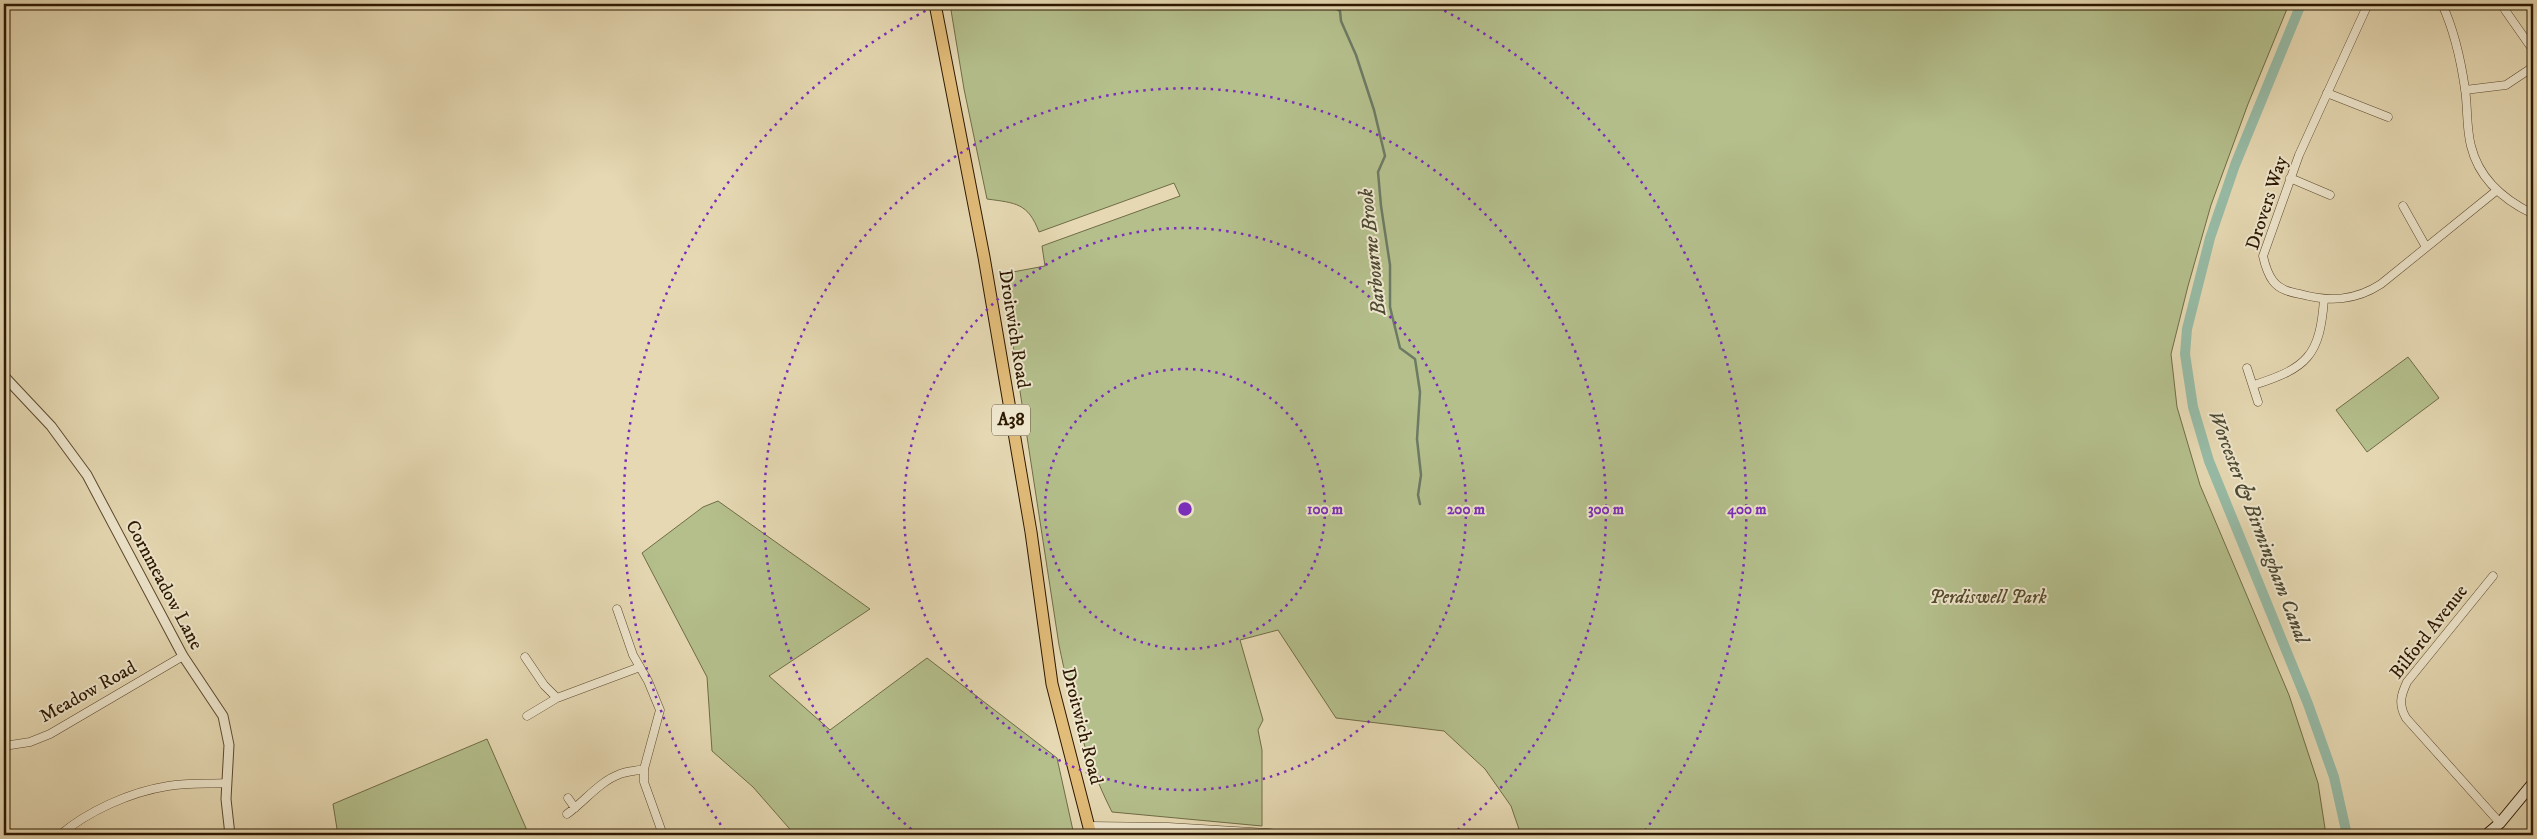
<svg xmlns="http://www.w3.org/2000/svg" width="2537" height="839" viewBox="0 0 2537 839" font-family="'IM FELL DW Pica',serif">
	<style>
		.green { fill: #b4bf8c; stroke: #706c46 }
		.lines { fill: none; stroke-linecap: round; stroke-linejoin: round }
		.stream { stroke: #6d7a64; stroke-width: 2.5 }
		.canal { stroke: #97bba6; stroke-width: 10 }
		.minor-casing { stroke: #5b482d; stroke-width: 9 }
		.tertiary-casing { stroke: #5b482d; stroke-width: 11 }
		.secondary-casing { stroke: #2d1801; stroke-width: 12 }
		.primary-casing { stroke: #2d1801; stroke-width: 13 }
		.minor { stroke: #eee6cd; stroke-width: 8 }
		.tertiary { stroke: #eee6cd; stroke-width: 9 }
		.secondary { stroke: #eee6cd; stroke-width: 10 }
		.primary { stroke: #e2bc79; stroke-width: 11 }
		.ring { fill: none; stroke: #7b2cbf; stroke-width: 2.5; stroke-dasharray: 2.5 5 }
		.labels { text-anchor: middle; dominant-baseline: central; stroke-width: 4; stroke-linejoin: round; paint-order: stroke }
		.shield { fill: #eee6cd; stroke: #67563e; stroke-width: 1 }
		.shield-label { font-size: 18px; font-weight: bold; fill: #2d1801 }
		.street-label { font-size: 19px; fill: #2d1801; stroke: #eee6cd }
		.park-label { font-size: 19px; font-style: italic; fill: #564a2b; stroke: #eee6cd }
		.water-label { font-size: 20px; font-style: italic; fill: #4d4933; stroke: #eee6cd }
		.centre { fill: #7b2cbf; stroke: #eee6cd; stroke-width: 2.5 }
		.ring-label { font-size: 15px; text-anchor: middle; font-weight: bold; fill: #7b2cbf; stroke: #eee6cd; stroke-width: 4; stroke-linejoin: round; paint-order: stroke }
	</style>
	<rect width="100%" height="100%" fill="#e5d8b2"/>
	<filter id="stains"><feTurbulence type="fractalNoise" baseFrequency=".004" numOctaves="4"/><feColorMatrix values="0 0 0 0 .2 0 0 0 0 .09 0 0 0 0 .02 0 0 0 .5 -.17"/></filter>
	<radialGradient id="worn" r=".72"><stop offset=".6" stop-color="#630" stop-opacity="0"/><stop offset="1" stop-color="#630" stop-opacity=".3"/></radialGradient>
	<!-- green -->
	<path class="green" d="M950 4H2289L2248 104 2211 205 2188 286 2171 354 2177 407 2200 485 2289 695 2318 783 2326 835H1521L1511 806 1485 769 1444 731 1336 718 1278 630 1240 640 1263 720 1258 730 1262 750V826L1112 812C1085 759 1071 703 1059 645L1002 274 1045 266 1042 246 1180 196 1174 183 1039 232C1028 203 1016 203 987 199L964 89Z
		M2408 357 2439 398 2367 452 2336 410Z
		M718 501 870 609 769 676 830 730 927 658 1057 758 1074 835H795L753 787 712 751 707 677 642 553 703 507Z
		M487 739 529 835H338L333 804Z"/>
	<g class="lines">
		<!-- stream -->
		<path class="stream" d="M1329 4 1340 11 1341 21 1356 55 1374 110 1385 156 1378 172 1381 206 1390 265V307L1400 348 1415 359 1420 392 1417 439 1421 475 1418 495 1420 504"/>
		<!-- canal -->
		<path class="canal" d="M2301 4 2235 165 2210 238 2187 329 2185 354 2193 407 2209 461 2308 704 2334 777 2347 835"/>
		<!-- minor casing -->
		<g class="minor-casing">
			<path id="minor" d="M2368 4 2299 155 2263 256C2265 265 2267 273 2273 281 2280 290 2290 292 2300 294 2329 302 2355 301 2381 284L2496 191
				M2442 4C2454 30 2461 61 2465 89 2468 108 2466 127 2471 146 2479 179 2504 200 2533 214
				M2505 10 2533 50
				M2465 90 2506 85 2533 67
				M2327 93 2388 117
				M2290 178 2330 195
				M2403 206 2426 247
				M2247 368 2258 402
				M2254 385C2307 368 2320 356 2324 299
				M2493 576 2407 682C2401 695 2398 704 2406 718L2500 823
				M617 609 633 655 648 681 660 710 644 769V782L663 835
				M525 657 544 685 557 698 640 667
				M527 716 557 698
				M4 746 30 742 50 734 183 656
				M568 798 575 808
				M567 814C584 802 600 781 620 774 628 771 636 771 644 769
				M1089 826 1168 827 1299 835
				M60 835C88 811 130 792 168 786 187 783 207 784 227 783"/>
		</g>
		<!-- tertiary casing -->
		<g class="tertiary-casing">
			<path id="tertiary" d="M4 376 51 426 87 475 183 656 223 716 229 745 226 799 230 835"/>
		</g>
		<!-- secondary casing -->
		<g class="secondary-casing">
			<path id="secondary" d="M2486 835 2500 823 2533 783"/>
		</g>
		<!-- primary casing -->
		<g class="primary-casing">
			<path id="primary" d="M935 4 984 257 1031 532 1052 684 1091 835"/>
		</g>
		<!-- minor -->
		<use href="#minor" class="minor"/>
		<!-- tertiary -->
		<use href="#tertiary" class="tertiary"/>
		<!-- secondary -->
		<use href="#secondary" class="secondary"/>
		<!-- primary -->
		<use href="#primary" class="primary"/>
	</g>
	<!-- distance rings -->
	<g class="ring">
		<circle cx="1185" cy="509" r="140"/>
		<circle cx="1185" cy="509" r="281"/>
		<path d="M917 834A421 421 0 1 1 1453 834"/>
		<path d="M725 831A562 562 0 0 1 939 4M1431 4A562 562 0 0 1 1645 831"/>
	</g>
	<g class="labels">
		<!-- shield labels -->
		<rect class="shield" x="992" y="404.5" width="38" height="31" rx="4"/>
		<g class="shield-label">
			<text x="1011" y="420">A38</text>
		</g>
		<!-- street labels -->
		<g class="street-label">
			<text transform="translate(2267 203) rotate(-72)">Drovers Way</text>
			<text transform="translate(1014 329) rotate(81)">Droitwich Road</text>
			<text transform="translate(164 585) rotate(62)">Cornmeadow Lane</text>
			<text transform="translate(2429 632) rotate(-52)">Bilford Avenue</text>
			<text transform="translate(88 692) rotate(-29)">Meadow Road</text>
			<text transform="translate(1082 726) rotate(76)">Droitwich Road</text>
		</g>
		<!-- park labels -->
		<g class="park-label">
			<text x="1988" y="597">Perdiswell Park</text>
		</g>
		<!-- water labels -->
		<g class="water-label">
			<text transform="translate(1373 252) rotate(-96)">Barbourne Brook</text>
			<text transform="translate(2258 527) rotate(69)">Worcester &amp; Birmingham Canal</text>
		</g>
	</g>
	<circle cx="1185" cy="509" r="8" class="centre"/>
	<g class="ring-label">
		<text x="1325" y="514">100 m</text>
		<text x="1466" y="514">200 m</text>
		<text x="1606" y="514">300 m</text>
		<text x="1747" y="514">400 m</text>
	</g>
	<!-- margin -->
	<rect width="2537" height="839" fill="none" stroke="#e5d8b2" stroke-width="20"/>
	<rect x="5" y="5" width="2527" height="829" fill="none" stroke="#2d1801" stroke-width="2.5"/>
	<rect x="10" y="10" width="2517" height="819" fill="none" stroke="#2d1801"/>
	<rect width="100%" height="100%" filter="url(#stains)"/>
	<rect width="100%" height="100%" fill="url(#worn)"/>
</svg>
